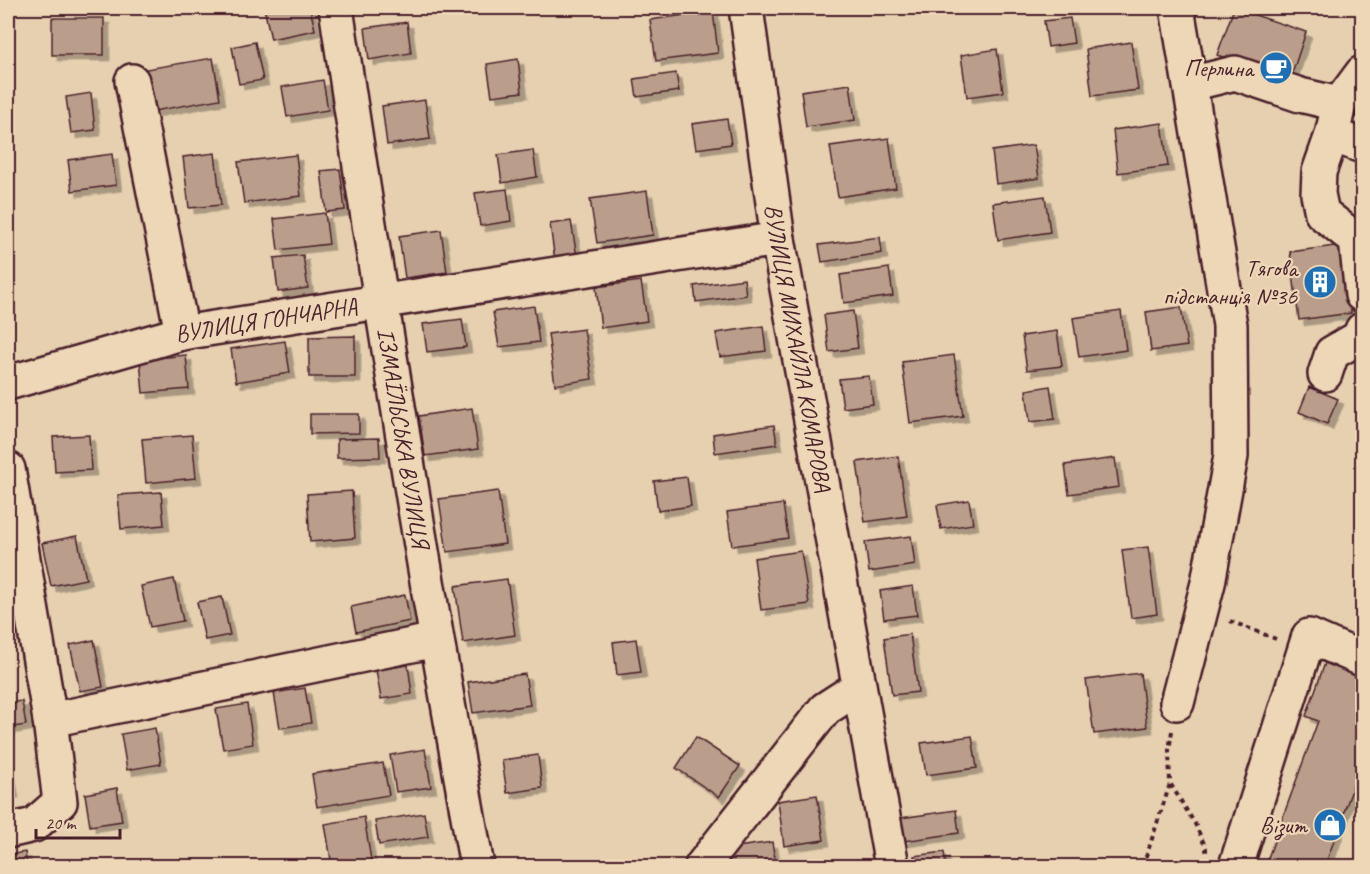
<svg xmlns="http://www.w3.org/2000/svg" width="1370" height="874" viewBox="0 0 1370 874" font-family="Caveat,sans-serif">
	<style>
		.building { fill: #ba9e8b; stroke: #4a1f2b; stroke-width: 1.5; filter: url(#shadow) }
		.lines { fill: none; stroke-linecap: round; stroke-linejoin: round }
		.minor-casing { stroke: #4a1f2b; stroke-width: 38 }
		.path { stroke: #4a1f2b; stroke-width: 4; stroke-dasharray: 4.5 4.5; stroke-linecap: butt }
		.minor { stroke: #edd7b6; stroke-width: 33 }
		.labels { text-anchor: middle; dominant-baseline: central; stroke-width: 4.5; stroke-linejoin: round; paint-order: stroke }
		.poi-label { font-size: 24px; fill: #4a1f2b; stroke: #edd7b6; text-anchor: end }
		.street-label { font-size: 24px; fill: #4a1f2b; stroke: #edd7b6 }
	</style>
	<defs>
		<filter id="shadow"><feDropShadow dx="5.5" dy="5.5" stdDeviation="0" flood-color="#0004"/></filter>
	</defs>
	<rect width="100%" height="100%" fill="#e6d0b0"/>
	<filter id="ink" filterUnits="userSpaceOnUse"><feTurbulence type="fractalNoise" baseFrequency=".0167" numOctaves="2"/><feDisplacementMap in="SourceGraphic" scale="12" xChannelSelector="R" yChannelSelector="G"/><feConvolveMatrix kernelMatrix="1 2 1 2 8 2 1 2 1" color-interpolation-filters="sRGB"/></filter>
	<g filter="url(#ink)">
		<!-- building -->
		<path class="building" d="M264 8H310L315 30 271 39Z
			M1234 8 1306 32 1290 80 1217 55Z
			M713 11 718 53 656 61 650 20Z
			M52 18H104V55H52Z
			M1070 18 1074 43 1048 47 1044 21Z
			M407 22 411 53 369 60 365 28Z
			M255 42 263 80 239 84 232 47Z
			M1131 42 1138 90 1092 96 1086 49Z
			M997 49 1003 92 967 97 961 55Z
			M213 58 220 99 154 111 146 69Z
			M518 59 522 92 492 96 487 64Z
			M676 73 679 91 637 97 634 79Z
			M323 80 328 110 287 117 282 87Z
			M850 84 855 120 806 127 801 91Z
			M91 93 95 130 71 133 66 97Z
			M425 100 430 139 387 145 382 106Z
			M727 119 731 144 696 149 692 124Z
			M1162 123 1168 166 1118 173 1113 130Z
			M889 138 896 188 838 197 830 146Z
			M1034 145 1039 178 996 184 992 151Z
			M533 150 537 177 502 183 498 155Z
			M215 153 221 205 189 208 183 157Z
			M112 154 116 185 72 191 68 160Z
			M296 155 301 196 244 203 238 162Z
			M340 169 345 210 326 212 321 171Z
			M507 189 511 221 480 226 475 193Z
			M647 191 653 235 597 243 590 199Z
			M1045 196 1050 232 998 240 993 203Z
			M325 213 329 244 278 250 274 219Z
			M571 221 577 257 555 261 550 224Z
			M441 230 447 272 405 278 399 236Z
			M880 237 882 253 822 262 819 245Z
			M1342 245 1351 313 1299 320 1290 252Z
			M303 255 308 288 278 292 274 258Z
			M889 268 893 296 844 303 840 275Z
			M744 279 746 295 696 302 694 286Z
			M641 281 647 321 601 328 596 287Z
			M534 306 539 342 499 347 493 312Z
			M1181 307 1187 346 1151 351 1146 312Z
			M853 311 858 348 829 352 824 315Z
			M1121 311 1126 350 1079 357 1073 318Z
			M462 319 466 347 427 352 423 324Z
			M763 326 766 351 720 357 716 333Z
			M584 329 592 379 555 385 548 334Z
			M1057 331 1062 366 1027 370 1022 336Z
			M355 336V377H309V337Z
			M285 341 290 373 236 382 231 349Z
			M186 355 189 389 143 393 140 360Z
			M954 355 963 416 910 423 902 362Z
			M869 376 873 404 843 408 839 379Z
			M1050 386 1055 419 1030 422 1026 390Z
			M1309 387 1338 399 1327 424 1299 412Z
			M472 408 478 449 425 456 419 416Z
			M310 414H359V433L310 434Z
			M774 425 777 444 715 453 713 434Z
			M89 435 91 470 55 472 53 437Z
			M192 435 196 478 146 483 142 439Z
			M379 438 380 457 337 458V439Z
			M898 456 907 516 865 522 857 462Z
			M1115 458 1119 487 1069 494 1065 465Z
			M687 477 691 506 658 511 654 481Z
			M352 491 355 538 310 542 307 494Z
			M498 491 505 544 447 552 439 499Z
			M161 492 164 525 121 529 118 495Z
			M969 500 973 524 941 529 937 505Z
			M783 504 788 538 732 546 727 512Z
			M77 536 86 579 51 586 42 543Z
			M911 536 915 565 869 572 865 542Z
			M1148 547 1157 614 1131 618 1122 550Z
			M801 551 809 604 761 610 754 558Z
			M174 579 183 621 150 627 141 586Z
			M507 579 515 635 463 643 455 586Z
			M913 586 917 615 884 619 880 591Z
			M405 595 410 621 356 632 351 607Z
			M222 597 230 635 205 640 197 602Z
			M910 634 918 692 892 695 884 638Z
			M636 639 641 672 617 675 613 642Z
			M94 640 103 687 80 691 70 645Z
			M1325 663 1362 676V761L1325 866H1265L1318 721 1306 716Z
			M408 665 412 694 381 699 376 670Z
			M1140 673 1147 727 1094 734 1086 680Z
			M525 674 530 705 473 713 468 682Z
			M305 688 311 723 280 728 274 693Z
			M22 701 26 725 8 728V703Z
			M247 704 253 744 223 749 216 709Z
			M155 728 161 764 127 770 121 734Z
			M972 736 977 768 926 775 921 743Z
			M696 737 740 766 719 797 676 768Z
			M425 749 431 787 396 792 390 755Z
			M538 755 542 788 507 793 502 760Z
			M8 763 13 792 8 793Z
			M383 763 389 795 317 807 312 774Z
			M117 788 122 821 90 826 85 794Z
			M817 795 824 840 784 846 778 801Z
			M956 810 959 833 904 841 901 818Z
			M424 813 428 837 379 845 375 821Z
			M364 817 372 866H332L325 824Z
			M772 842 776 866H726L723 849Z
			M25 852 27 866H8V855Z
			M944 852 946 866H915L914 856Z"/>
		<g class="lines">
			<!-- minor casing -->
			<g class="minor-casing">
				<g id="minor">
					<path id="s1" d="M336 8C379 295 425 581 477 866"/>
					<path id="s2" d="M746 8 778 239 892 866"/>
					<path d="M1177 8 1230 325 1231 456 1208 583 1177 703"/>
					<path d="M1362 73 1339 104 1332 135 1319 172 1318 194 1322 213 1356 240 1362 295"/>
					<path d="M132 81 182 333"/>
					<path d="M1190 84 1235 73 1300 95 1339 104"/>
					<path d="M1332 135 1362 146"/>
					<path d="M1325 374 1332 353 1360 337 1362 330"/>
					<path id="s3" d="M8 383 182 333 778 239"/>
					<path d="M8 469 50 720 60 802 34 825 8 831"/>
					<path d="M50 720 436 640"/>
					<path d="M702 866 825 709 859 687"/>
					<path d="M1236 866 1309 636 1362 659"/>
				</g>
			</g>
			<!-- path -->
			<path class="path" d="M1230 621 1276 639
				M1172 731 1169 750 1170 783 1195 824 1206 848V855
				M1143 866 1170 784"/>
			<!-- minor -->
			<use href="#minor" class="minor"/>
		</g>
	</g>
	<!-- icons -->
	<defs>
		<g id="cafe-disc" transform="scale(1.725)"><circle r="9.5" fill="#1f6fb2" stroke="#edd7b6"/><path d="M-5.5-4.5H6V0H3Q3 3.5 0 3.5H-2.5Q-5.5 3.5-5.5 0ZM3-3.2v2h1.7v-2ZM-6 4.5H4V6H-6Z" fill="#fff"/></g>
		<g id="building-disc" transform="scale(1.725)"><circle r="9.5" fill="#1f6fb2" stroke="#edd7b6"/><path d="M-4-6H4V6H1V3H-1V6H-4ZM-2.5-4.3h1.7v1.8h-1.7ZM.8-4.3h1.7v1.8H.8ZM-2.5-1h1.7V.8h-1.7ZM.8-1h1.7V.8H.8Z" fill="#fff"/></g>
		<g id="shop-disc" transform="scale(1.725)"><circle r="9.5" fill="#1f6fb2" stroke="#edd7b6"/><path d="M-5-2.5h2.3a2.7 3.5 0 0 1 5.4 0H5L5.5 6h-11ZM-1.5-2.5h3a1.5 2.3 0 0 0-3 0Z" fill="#fff"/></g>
	</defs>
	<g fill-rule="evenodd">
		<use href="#cafe-disc" x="1276" y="68"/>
		<use href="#building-disc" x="1320" y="282"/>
		<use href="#shop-disc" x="1330" y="825"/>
	</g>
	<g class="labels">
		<!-- poi labels -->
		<g class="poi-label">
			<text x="1253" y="68">Перлина</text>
			<text x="1297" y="268">Тягова<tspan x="1297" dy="28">пiдстанцiя №36</tspan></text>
			<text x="1307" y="825">Візит</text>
		</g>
		<!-- street labels -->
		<g class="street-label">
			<text stroke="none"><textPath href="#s3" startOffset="266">ВУЛИЦЯ ГОНЧАРНА</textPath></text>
			<text stroke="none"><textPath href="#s2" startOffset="344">ВУЛИЦЯ МИХАЙЛА КОМАРОВА</textPath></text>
			<text stroke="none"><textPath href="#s1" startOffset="435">ІЗМАЇЛЬСЬКА ВУЛИЦЯ</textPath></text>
		</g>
	</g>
	<!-- margin -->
	<rect width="1370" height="874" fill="none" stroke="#edd7b6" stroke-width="30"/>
	<rect x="15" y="15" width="1340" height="844" fill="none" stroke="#4a1f2b" stroke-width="2" filter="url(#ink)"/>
	<!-- scale -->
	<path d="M36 829v9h84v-9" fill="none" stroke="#4a1f2b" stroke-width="3"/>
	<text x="45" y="829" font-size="18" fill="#4a1f2b" stroke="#edd7b6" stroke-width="4.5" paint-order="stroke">20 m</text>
</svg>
